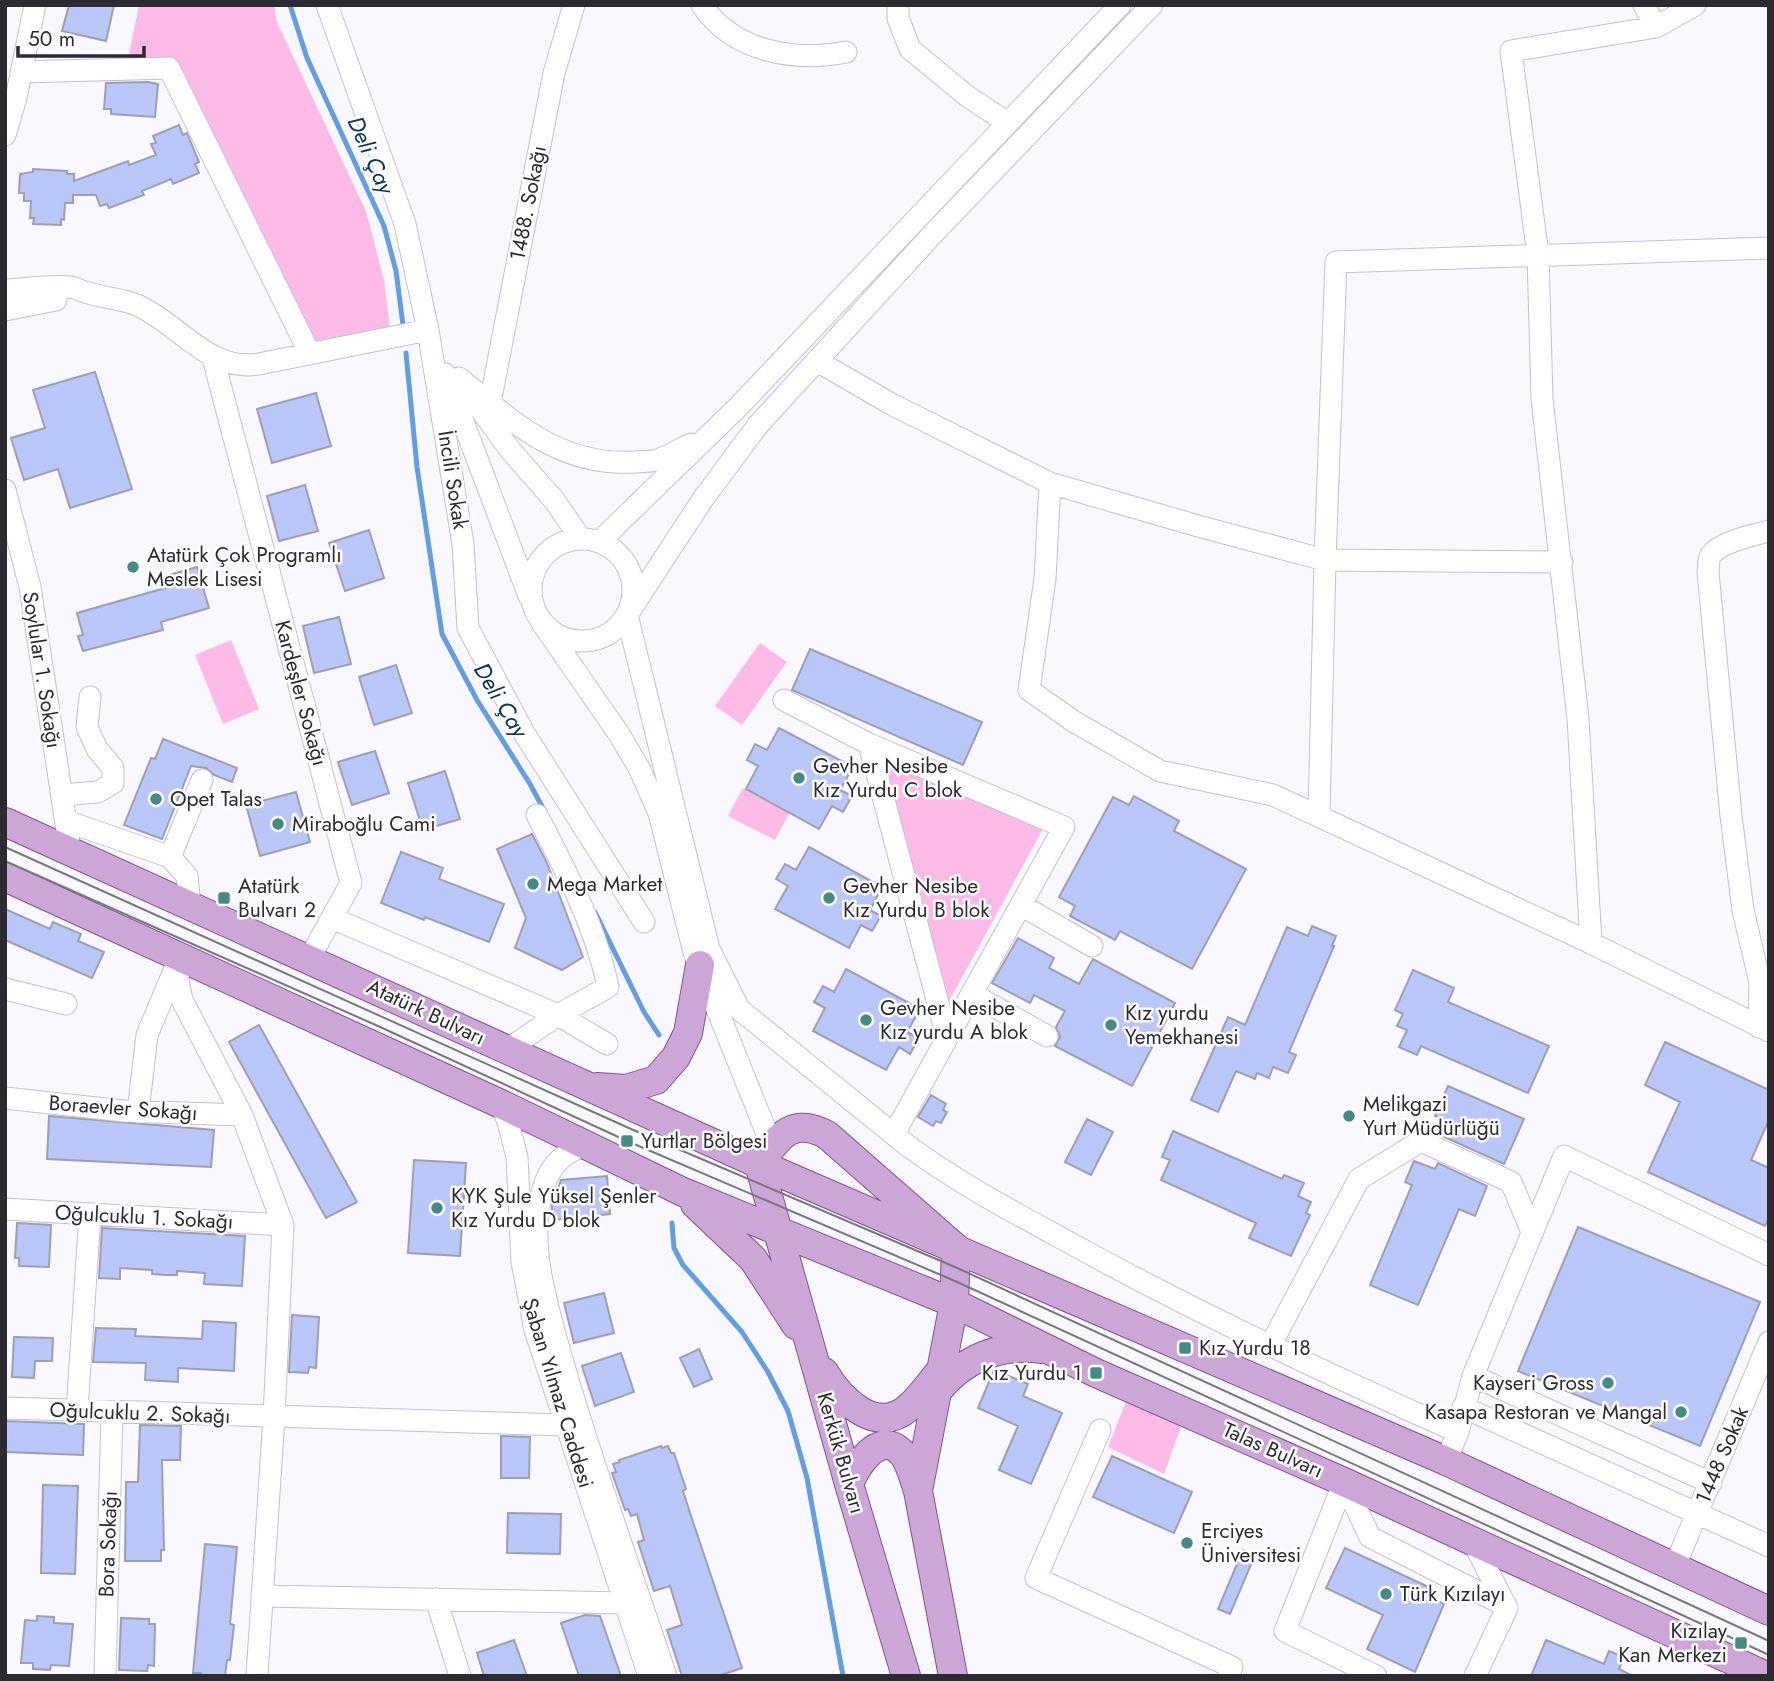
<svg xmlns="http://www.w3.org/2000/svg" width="1774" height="1681" viewBox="0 0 1774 1681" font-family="Jost,sans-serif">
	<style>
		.green { fill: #fcbbe6 }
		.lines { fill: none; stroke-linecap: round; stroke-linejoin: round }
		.stream { stroke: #649ee2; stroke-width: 5 }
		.building { fill: #bbc7f8; stroke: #9ca0b0; stroke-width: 2 }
		.minor-casing { stroke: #c4c0d1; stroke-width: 23 }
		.major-casing { stroke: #7e558c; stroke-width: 30 }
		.minor { stroke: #fff; stroke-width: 21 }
		.major { stroke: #cba6d7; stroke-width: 28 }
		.tram { stroke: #79777f; stroke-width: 2 }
		.poi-dot { fill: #448b85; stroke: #fff; stroke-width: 2.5 }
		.labels { text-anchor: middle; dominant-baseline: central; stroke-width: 5; stroke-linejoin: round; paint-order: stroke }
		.street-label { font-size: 21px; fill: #2d2b32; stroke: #fff }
		.poi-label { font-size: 21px; fill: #2d2b32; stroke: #fff; text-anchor: start }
		.water-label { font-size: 23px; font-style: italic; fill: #0b3560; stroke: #fff }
	</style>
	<rect width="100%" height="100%" fill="#f9f7ff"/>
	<!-- green -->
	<path class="green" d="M139 5H274L277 22 366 211 384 280 391 337 316 349 186 80 124 78Z
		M231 640 259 709 223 724 195 655Z
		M760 643 787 662 742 725 715 706Z
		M874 750 1044 827 945 1009Z
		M743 788 790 812 775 840 728 816Z
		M1127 1399 1182 1424 1164 1474 1108 1447Z"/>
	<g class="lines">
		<!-- stream -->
		<path class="stream" d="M290 5 307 58 384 226 396 271 403 325
			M406 353 417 467 442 634 477 700 530 784 544 810
			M595 912 644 1012 659 1035
			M672 1223 674 1248 683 1265 742 1332 768 1372 788 1411 807 1478 843 1676"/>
	</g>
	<!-- building -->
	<path class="building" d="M69 5H114L106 41 62 31Z
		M148 82 158 84 155 117 111 114V109H104L106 83Z
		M179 125 183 135 187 133 199 162 195 164 199 173 173 184 171 179 142 191 144 195 109 208 107 204 100 206 96 195H73V203H65L64 220 61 219V225L33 224 34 218H30L31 201H24V193H19L20 174 33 172V169L67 171V174H74V181L128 161 129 165 156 155 151 144 156 143 153 136Z
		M95 372 132 489 70 508 58 469 24 480 11 438 45 428 33 390Z
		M316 393 331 446 272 463 257 409Z
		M305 485 318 531 279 541 267 496Z
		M369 530 384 578 345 591 329 543Z
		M197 567 209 608 161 622 163 630 83 651 78 636 83 635 77 613 165 588 162 577Z
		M339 617 351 664 314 673 303 626Z
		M810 649 982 722 963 765 792 690Z
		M396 665 412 713 374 725 359 677Z
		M779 728 853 767 840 790 852 796 843 812 832 806 819 829 746 789 758 766 747 760 755 744 767 750Z
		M163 739 237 768 232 782 214 775 206 768 191 766 162 839 124 825 151 758 155 759Z
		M375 751 389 793 352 805 338 762Z
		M445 771 460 819 423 830 408 783Z
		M296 792 310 842 260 856 246 805Z
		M1134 796 1179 821 1174 831 1246 869 1192 969 1120 931 1115 940 1070 916 1075 906 1059 897 1113 797 1129 805Z
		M532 834 547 863 583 957 562 970 515 948 526 918 497 849Z
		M809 847 882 887 870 910 881 916 872 931 861 925 849 948 775 909 788 886 776 879 785 864 796 870Z
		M401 852 443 868 439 879 504 904 489 942 425 917 424 920 381 903Z
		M5 909 50 929 53 922 81 934 78 941 104 952 92 978 5 940Z
		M1312 926 1336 936 1332 946H1334L1289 1052 1296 1055 1288 1073 1273 1067 1269 1078 1257 1073 1255 1079 1236 1071 1218 1112 1191 1100 1228 1017 1245 1025 1287 927 1308 936Z
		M1018 938 1054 958 1049 968 1079 984 1093 959 1175 1003 1132 1086 1055 1046 1060 1037 1056 1027 1065 1011 1034 995 1030 1003 992 983Z
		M846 969 920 1009 907 1032 919 1038 910 1054 899 1047 886 1070 813 1031 825 1008 814 1002 823 986 834 992Z
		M1413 970 1454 988 1448 1002 1549 1046 1528 1093 1421 1046 1417 1055 1399 1047 1407 1030 1397 1026 1403 1014 1395 1010Z
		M259 1025 357 1202 326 1218 229 1042Z
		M1665 1042 1769 1090V1120L1751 1160 1769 1168V1217L1765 1226 1648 1172 1680 1102 1645 1085Z
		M1448 1086 1524 1119 1504 1164 1440 1135 1446 1120 1435 1116Z
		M931 1095 946 1104 943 1110 947 1112 941 1123 936 1121 933 1126 918 1117Z
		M49 1116 214 1130 211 1167 47 1159Z
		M1087 1119 1113 1132 1091 1175 1065 1162Z
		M1173 1131 1282 1179 1284 1175 1304 1183 1298 1196 1311 1202 1306 1213 1310 1215 1291 1256 1249 1238 1256 1223 1161 1180 1170 1160 1162 1157Z
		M414 1160 466 1163 460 1256 408 1253Z
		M1414 1161 1435 1169 1438 1163 1487 1186 1475 1216 1459 1209 1418 1305 1370 1285 1412 1185 1405 1182Z
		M607 1176 610 1214 552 1220V1205L561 1180Z
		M17 1223 51 1225 49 1267 19 1266V1258H15Z
		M1578 1227 1760 1302 1700 1446 1518 1371Z
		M102 1228 245 1236 242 1286 204 1284 205 1273 177 1271V1275H167L152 1274V1270L120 1268V1279L99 1278Z
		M604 1293 614 1333 574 1343 564 1303Z
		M292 1315 319 1317 316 1368 309 1367 308 1373 289 1372Z
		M203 1321 236 1323 234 1371 178 1368V1382L145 1380 146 1363 93 1362 96 1328 136 1329 135 1336 202 1339Z
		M14 1337 53 1338 52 1361H35L34 1378 12 1377Z
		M699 1349 712 1379 694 1387 680 1358Z
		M621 1353 634 1392 595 1406 582 1366Z
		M994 1370 1028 1384 1023 1396 1062 1413 1031 1484 999 1470 1018 1426 978 1408Z
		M5 1421 84 1424 83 1455 5 1452Z
		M140 1425 181 1426 180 1460H162L164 1550H161V1561H125L126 1482H138Z
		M501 1436 530 1437 529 1478H501Z
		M661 1446 662 1448 668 1446 671 1453H674L686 1489 683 1491 691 1516 742 1668 718 1676H682L667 1630 682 1625 670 1586 654 1591 638 1542 644 1540 637 1514 631 1516 628 1509 625 1510 612 1473 616 1472 613 1464 620 1462 619 1460Z
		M1112 1456 1192 1492 1174 1533 1093 1497Z
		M43 1485 78 1486 75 1574 41 1573Z
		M508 1513 561 1514 560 1554 507 1553Z
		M205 1544 237 1547 230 1624 234 1625 230 1660H227L225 1676H201V1673H193Z
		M1345 1548 1435 1590 1431 1598 1444 1604 1415 1672 1367 1649 1383 1615 1326 1588Z
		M1243 1550 1255 1555 1230 1614 1218 1609Z
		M585 1615 600 1616 621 1676H579L561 1623Z
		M37 1616 54 1617V1623L73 1624 69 1666 51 1665 50 1670 33 1669V1663H21L25 1620 37 1621Z
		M121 1618 149 1619V1624H155L154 1666 148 1665 147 1671 119 1670Z
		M514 1640 527 1676H484L477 1653Z
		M1546 1640 1604 1664 1609 1651 1624 1657 1619 1669 1633 1676H1531Z"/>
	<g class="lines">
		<!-- minor casing -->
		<g class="minor-casing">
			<path id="minor" d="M327 5 405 224 428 330 463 544 468 628 524 733 644 922
				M702 5C733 52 795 62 846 52
				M898 5V18L910 49 967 96 1008 123
				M1152 5 931 236 758 425 703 499 627 615 709 949 739 1009 908 1146C960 1184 1015 1213 1072 1244 1197 1313 1327 1374 1458 1432
				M1644 5 1656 27
				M21 72 169 68 310 354
				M5 135 16 98 35 5
				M5 290C26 289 49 285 70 287 75 287 80 291 85 292 102 298 120 298 137 305 181 325 208 372 259 364L428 330
				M5 310 56 300
				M213 358 351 883 309 959
				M817 361 893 405 1050 483 1198 526 1325 560 1562 562
				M445 374 529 596
				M459 378C513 422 560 467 635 462 642 461 650 462 657 460 668 457 680 449 691 444
				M473 399 511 451 554 500 581 539
				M490 403 554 73 574 5
				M1050 483 1045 579 1029 690 1073 721 1160 771 1273 795 1591 943 1769 1031
				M5 490 30 587 70 850
				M531 590a51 51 0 1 1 102 0a51 51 0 1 1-102 0Z
				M599 542 738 407 1120 5
				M542 623 619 734 640 770 659 813 694 952 772 1146
				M784 700 869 744 1064 827 894 1134
				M869 744 947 1037
				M62 795 98 792 113 783V768L97 749 87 727 90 697
				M1319 815 1325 560 1336 262 1769 248
				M66 821 170 857 187 876 190 905
				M170 857 202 780
				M1021 905 1092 946
				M332 918 558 1015 607 1044
				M1591 943 1578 719 1542 399 1538 255 1511 51 1656 27 1695 5
				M180 955 178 980 182 1000 242 1115 283 1225 274 1417 257 1676
				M5 989 66 1004
				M972 994 1047 1036
				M1759 1027 1760 983 1743 910 1731 816 1708 572C1709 566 1708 559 1711 555 1720 542 1754 535 1769 531
				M507 1050 558 1015 608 987C596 927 565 869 537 815
				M5 1098 124 1111 242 1115
				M501 1104 508 1122 517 1157 522 1262 535 1330 649 1676
				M138 1112 147 1035 176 966
				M586 1145C567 1151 552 1163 545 1183 526 1235 544 1294 558 1345 572 1396 588 1444 604 1493 625 1554 645 1615 666 1676
				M5 1209 283 1225
				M1270 1346 1359 1179 1421 1141 1511 1182 1532 1232
				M1473 1376 1711 1483
				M1463 1407 1769 1546
				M5 1408 566 1425
				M77 1410 90 1214
				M1100 1430 1036 1578 1232 1667 1228 1676
				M1446 1461 1458 1432 1473 1376 1564 1156 1769 1255
				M1344 1482 1285 1631 1376 1676
				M1344 1482 1370 1537 1496 1601
				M1472 1540 1507 1608 1475 1676
				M1674 1568 1769 1342
				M262 1596 625 1603
				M436 1599 460 1676
				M105 1676 112 1412"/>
		</g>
		<!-- major casing -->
		<g class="major-casing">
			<path id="major" d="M5 822 759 1164 1446 1461 1769 1611
				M5 877 501 1104 683 1192 954 1303 1096 1373 1344 1482 1766 1676
				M597 1087 626 1089 656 1080 676 1057 688 1033 700 965
				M695 1204 753 1259 796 1325
				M824 1372C840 1399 876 1436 908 1408 920 1398 930 1383 941 1370
				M938 1390C964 1359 1000 1343 1041 1349
				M849 1484C856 1467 877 1431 900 1451 909 1459 914 1479 918 1491
				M906 1676 849 1484 759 1164C779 1137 791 1116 827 1135L956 1248 954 1303 918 1491 953 1676"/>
		</g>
		<!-- minor -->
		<use href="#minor" class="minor"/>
		<!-- major -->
		<use href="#major" class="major"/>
		<!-- tram -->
		<path class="tram" d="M5 847 631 1129 955 1267 1769 1641
			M5 861 378 1026 627 1141 955 1281 1769 1655"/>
	</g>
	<!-- markers -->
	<g class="poi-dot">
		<circle cx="133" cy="567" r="7"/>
		<circle cx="799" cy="778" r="7"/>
		<circle cx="156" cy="799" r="7"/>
		<circle cx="278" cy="824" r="7"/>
		<circle cx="533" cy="884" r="7"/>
		<rect x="217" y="891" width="14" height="14" rx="3.5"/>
		<circle cx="829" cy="898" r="7"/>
		<circle cx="866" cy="1020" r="7"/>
		<circle cx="1111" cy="1025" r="7"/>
		<circle cx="1349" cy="1116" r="7"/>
		<rect x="620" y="1134" width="14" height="14" rx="3.5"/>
		<circle cx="437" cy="1208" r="7"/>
		<rect x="1178" y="1341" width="14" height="14" rx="3.5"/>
		<rect x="1089" y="1366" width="14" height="14" rx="3.5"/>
		<circle cx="1608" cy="1383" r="7"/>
		<circle cx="1681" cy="1412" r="7"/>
		<circle cx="1187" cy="1543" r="7"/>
		<circle cx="1386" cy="1594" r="7"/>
		<rect x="1734" y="1636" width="14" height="14" rx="3.5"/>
	</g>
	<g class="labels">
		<!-- street labels -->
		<g class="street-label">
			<text transform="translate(528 203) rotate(-79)">1488. Sokağı</text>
			<text transform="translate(453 480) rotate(81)">İncili Sokak</text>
			<text transform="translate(42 670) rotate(81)">Soylular 1. Sokağı</text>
			<text transform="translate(301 693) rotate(75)">Kardeşler Sokağı</text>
			<text transform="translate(426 1012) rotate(25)">Atatürk Bulvarı</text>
			<text transform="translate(123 1108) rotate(4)">Boraevler Sokağı</text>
			<text transform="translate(144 1217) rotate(3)">Oğulcuklu 1. Sokağı</text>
			<text transform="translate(558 1393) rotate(73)">Şaban Yılmaz Caddesi</text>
			<text transform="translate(140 1413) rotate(2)">Oğulcuklu 2. Sokağı</text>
			<text transform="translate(1273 1450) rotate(24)">Talas Bulvarı</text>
			<text transform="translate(841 1453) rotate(74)">Kerkük Bulvarı</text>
			<text transform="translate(1722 1455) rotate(-67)">1448 Sokak</text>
			<text transform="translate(108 1544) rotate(-88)">Bora Sokağı</text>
		</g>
		<!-- poi labels -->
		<g class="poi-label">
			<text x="147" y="555">Atatürk Çok Programlı<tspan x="147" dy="24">Meslek Lisesi</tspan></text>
			<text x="813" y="766">Gevher Nesibe<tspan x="813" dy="24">Kız Yurdu C blok</tspan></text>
			<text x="170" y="799">Opet Talas</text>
			<text x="292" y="824">Miraboğlu Cami</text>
			<text x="547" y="884">Mega Market</text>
			<text x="238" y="886">Atatürk<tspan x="238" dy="24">Bulvarı 2</tspan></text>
			<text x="843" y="886">Gevher Nesibe<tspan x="843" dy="24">Kız Yurdu B blok</tspan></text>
			<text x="880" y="1008">Gevher Nesibe<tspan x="880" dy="24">Kız yurdu A blok</tspan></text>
			<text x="1125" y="1013">Kız yurdu<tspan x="1125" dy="24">Yemekhanesi</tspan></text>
			<text x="1363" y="1104">Melikgazi<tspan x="1363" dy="24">Yurt Müdürlüğü</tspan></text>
			<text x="641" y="1141">Yurtlar Bölgesi</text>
			<text x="451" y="1196">KYK Şule Yüksel Şenler<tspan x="451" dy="24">Kız Yurdu D blok</tspan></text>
			<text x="1199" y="1348">Kız Yurdu 18</text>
			<text x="1082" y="1373" text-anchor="end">Kız Yurdu 1</text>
			<text x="1594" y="1383" text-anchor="end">Kayseri Gross</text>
			<text x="1667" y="1412" text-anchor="end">Kasapa Restoran ve Mangal</text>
			<text x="1201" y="1531">Erciyes<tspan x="1201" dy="24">Üniversitesi</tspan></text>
			<text x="1400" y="1594">Türk Kızılayı</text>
			<text x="1727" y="1631" text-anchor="end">Kızılay<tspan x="1727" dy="24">Kan Merkezi</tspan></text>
		</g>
		<!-- water labels -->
		<g class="water-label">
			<text transform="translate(371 155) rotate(66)">Deli Çay</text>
			<text transform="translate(501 700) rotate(59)">Deli Çay</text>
		</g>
	</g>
	<!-- border -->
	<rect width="1774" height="1681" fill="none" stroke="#2d2b32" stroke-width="14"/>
	<!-- scale -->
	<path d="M18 46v10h126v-10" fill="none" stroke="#2d2b32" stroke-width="3.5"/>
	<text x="28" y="46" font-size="21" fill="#2d2b32" stroke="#ffffff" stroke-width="5" paint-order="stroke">50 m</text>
</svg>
